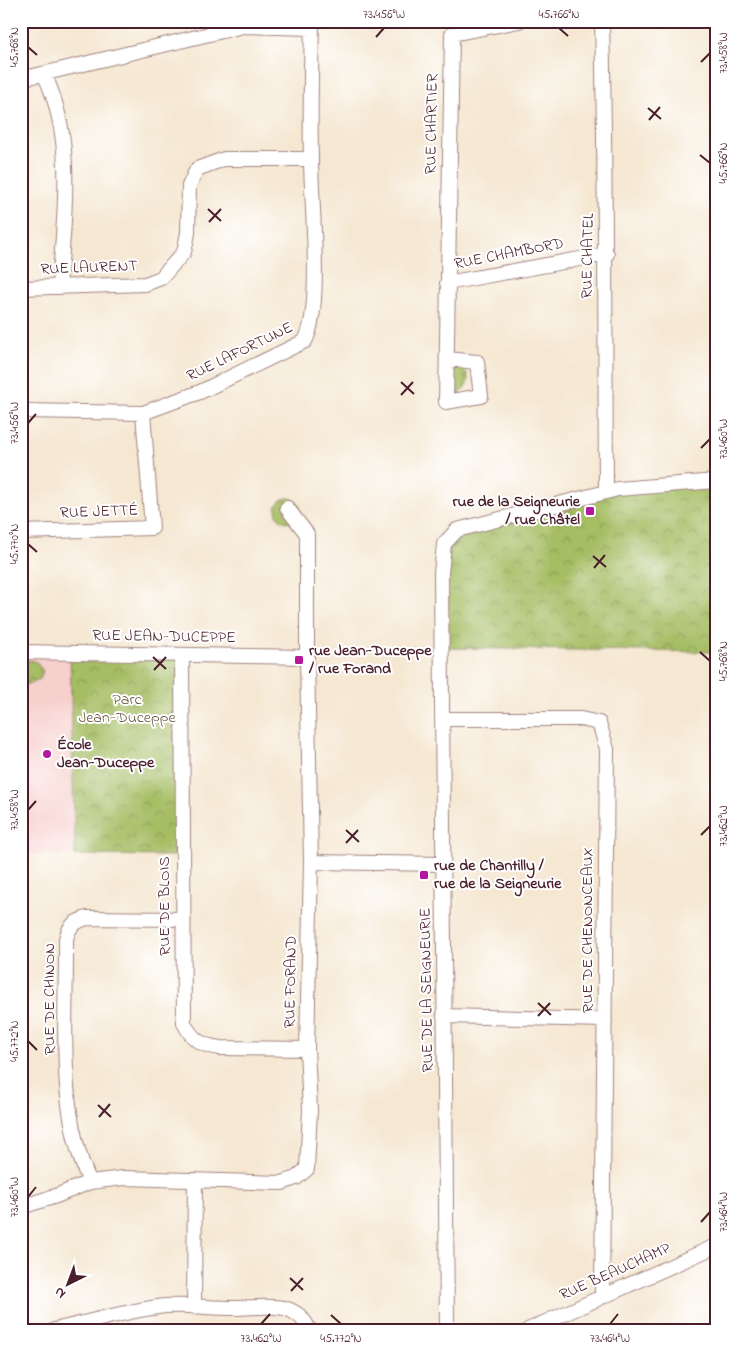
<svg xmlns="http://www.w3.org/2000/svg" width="737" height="1351" viewBox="0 0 737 1351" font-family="'Indie Flower',sans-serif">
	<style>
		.built { fill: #f7d0ce }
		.park { fill: url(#park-crowns); stroke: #786e47 }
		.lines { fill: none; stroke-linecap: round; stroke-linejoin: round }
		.minor-casing { stroke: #a0837e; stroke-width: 16 }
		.minor { stroke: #fff; stroke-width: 14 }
		.ticks { fill: none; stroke: #4a1f2b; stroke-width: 2 }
		.poi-dot { fill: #b5179e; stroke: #fff; stroke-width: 2 }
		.labels { text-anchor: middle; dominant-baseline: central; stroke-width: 4; stroke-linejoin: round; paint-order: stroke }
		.street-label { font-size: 16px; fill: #4a1f2b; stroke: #fff }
		.poi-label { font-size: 16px; font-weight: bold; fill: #4a1f2b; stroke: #fff; text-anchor: start }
		.park-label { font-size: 16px; fill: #6a563f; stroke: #fff }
		.neatline { fill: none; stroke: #4a1f2b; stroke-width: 2 }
		.ticks-label { font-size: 12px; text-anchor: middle; fill: #4a1f2b }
	</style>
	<defs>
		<pattern id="park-crowns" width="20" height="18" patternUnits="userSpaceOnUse" patternTransform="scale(1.25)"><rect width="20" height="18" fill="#a5bd63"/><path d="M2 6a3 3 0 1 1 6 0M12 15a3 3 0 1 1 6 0" fill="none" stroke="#889952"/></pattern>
	</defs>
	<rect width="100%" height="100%" fill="#fff"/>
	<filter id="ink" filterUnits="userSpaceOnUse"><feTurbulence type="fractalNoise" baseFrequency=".02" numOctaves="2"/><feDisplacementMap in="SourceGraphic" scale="10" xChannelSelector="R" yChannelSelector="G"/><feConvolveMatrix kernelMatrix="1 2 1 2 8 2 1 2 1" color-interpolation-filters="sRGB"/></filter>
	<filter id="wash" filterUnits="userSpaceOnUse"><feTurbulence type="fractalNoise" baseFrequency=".0096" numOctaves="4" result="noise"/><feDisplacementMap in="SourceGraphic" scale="20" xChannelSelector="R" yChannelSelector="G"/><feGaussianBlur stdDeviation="1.12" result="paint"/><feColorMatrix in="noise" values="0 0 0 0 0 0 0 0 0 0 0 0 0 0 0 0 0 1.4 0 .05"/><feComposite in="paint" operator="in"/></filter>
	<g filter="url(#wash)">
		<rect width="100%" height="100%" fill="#f5e7d1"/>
		<!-- built -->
		<path class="built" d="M21 652 70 653 75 855 21 854Z"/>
		<!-- park -->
		<path class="park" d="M452 366C472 368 472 383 459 394L452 392Z
			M716 482V652L442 648 450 534 622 488Z
			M276 510a12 12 0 1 1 24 0a12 12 0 1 1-24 0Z
			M70 653 182 655V856L75 855Z
			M21 660 35 661 43 671 40 679 30 684H21Z"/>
	</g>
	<g filter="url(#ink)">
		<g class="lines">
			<!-- minor casing -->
			<g class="minor-casing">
				<path id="minor" d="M602 21C606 178 605 335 606 492
					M44 74C76 139 64 218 59 287
					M21 79 243 26 312 28
					M447 283 607 254
					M21 288 145 284 161 278 184 252 188 233 189 186 197 169 224 159H311
					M447 359 477 362 481 396 446 402 452 34 519 21
					M21 411 143 413 200 392 305 341C323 309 311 201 311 159 310 113 311 67 312 21
					M21 532 152 528 143 413
					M21 652 307 657
					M182 655 184 1023C193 1041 201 1045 220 1048L307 1049
					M442 719H581L599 723 607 749 602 1297
					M311 862 443 864
					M444 1016 605 1020
					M90 1182C56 1109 67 1018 66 939 69 926 74 922 87 918L182 919
					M21 1207 56 1196 90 1182 124 1178 282 1183 296 1178 307 1169 310 1110 307 1049 311 862 307 657V534L287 508
					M194 1307 195 1180
					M54 1330C91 1322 128 1310 166 1306 189 1305 212 1308 235 1308 262 1308 296 1298 309 1330
					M447 1330 441 573 444 544 457 530 618 489 716 481
					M528 1330 716 1246"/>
			</g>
			<!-- minor -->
			<use href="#minor" class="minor"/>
		</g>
	</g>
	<!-- ticks -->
	<path class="ticks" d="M559 28 568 36M376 37 384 28M28 47 37 55M701 62 710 53M648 108 661 119M649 120 660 107M700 155 710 163M208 209 221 221M209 222 221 209M401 382 414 394M401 395 413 382M28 423 36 414M701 448 710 439M28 544 37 552M593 556 606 567M594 568 605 555M700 652 710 661M153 657 166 669M154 670 166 657M28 810 36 801M346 830 359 842M701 835 710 826M346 843 358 830M538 1003 551 1015M538 1016 550 1003M28 1041 37 1050M98 1105 111 1117M99 1117 110 1104M28 1197 36 1187M701 1222 710 1212M290 1278 303 1290M291 1291 303 1278M331 1315 341 1324M261 1324 270 1314M610 1324 618 1314"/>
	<!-- markers -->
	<g class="poi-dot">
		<rect x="585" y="506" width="10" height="10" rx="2.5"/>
		<rect x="294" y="655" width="10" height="10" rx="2.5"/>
		<circle cx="47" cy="754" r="5"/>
		<rect x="419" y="870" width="10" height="10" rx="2.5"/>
	</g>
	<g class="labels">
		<!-- street labels -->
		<g class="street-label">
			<text transform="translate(432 124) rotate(-89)">RUE CHARTIER</text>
			<text transform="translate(509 254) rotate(-11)">RUE CHAMBORD</text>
			<text transform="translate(588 256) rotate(-89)">RUE CHATEL</text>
			<text transform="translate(89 268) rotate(-2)">RUE LAURENT</text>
			<text transform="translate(240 352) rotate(-26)">RUE LAFORTUNE</text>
			<text transform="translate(99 512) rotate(-2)">RUE JETTÉ</text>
			<text transform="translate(164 637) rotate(1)">RUE JEAN-DUCEPPE</text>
			<text transform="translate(165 906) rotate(-90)">RUE DE BLOIS</text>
			<text transform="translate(588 930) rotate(-90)">RUE DE CHENONCEAUX</text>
			<text transform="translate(291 982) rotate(-89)">RUE FORAND</text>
			<text transform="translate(427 990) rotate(-91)">RUE DE LA SEIGNEURIE</text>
			<text transform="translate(50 999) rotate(-90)">RUE DE CHINON</text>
			<text transform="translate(615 1272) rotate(-24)">RUE BEAUCHAMP</text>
		</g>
		<!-- poi labels -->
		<g class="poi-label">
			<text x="580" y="502" text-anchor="end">rue de la Seigneurie<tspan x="580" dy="18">/ rue Châtel</tspan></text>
			<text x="309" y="651">rue Jean-Duceppe<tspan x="309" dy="18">/ rue Forand</tspan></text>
			<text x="57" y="745">École<tspan x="57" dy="18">Jean-Duceppe</tspan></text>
			<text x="434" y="866">rue de Chantilly /<tspan x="434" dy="18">rue de la Seigneurie</tspan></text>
		</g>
		<!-- park labels -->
		<g class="park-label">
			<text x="127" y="700">Parc<tspan x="127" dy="18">Jean-Duceppe</tspan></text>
		</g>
	</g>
	<!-- margin -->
	<rect width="737" height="1351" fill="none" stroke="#fff" stroke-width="55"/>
	<!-- north arrow -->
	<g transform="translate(68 1284) rotate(222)" stroke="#ffffff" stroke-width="4" paint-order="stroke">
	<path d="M0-4L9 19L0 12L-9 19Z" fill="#4a1f2b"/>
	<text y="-8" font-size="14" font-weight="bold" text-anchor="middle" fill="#4a1f2b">N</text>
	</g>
	<rect x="28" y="28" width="682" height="1296" class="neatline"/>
	<g class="ticks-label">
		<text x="384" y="18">73.456°W</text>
		<text x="559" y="18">45.766°N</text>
		<text transform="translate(14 47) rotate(-90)" y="4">45.768°N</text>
		<text transform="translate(723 53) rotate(-90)" y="4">73.458°W</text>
		<text transform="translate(723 163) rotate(-90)" y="4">45.766°N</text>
		<text transform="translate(14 423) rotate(-90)" y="4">73.456°W</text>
		<text transform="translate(723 439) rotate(-90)" y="4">73.460°W</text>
		<text transform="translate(14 544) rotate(-90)" y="4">45.770°N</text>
		<text transform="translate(723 661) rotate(-90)" y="4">45.768°N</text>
		<text transform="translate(14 810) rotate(-90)" y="4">73.458°W</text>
		<text transform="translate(723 826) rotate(-90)" y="4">73.462°W</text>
		<text transform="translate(14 1041) rotate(-90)" y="4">45.772°N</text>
		<text transform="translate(14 1197) rotate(-90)" y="4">73.460°W</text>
		<text transform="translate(723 1212) rotate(-90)" y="4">73.464°W</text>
		<text x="261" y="1342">73.462°W</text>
		<text x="341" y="1342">45.772°N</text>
		<text x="610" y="1342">73.464°W</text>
	</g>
</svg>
